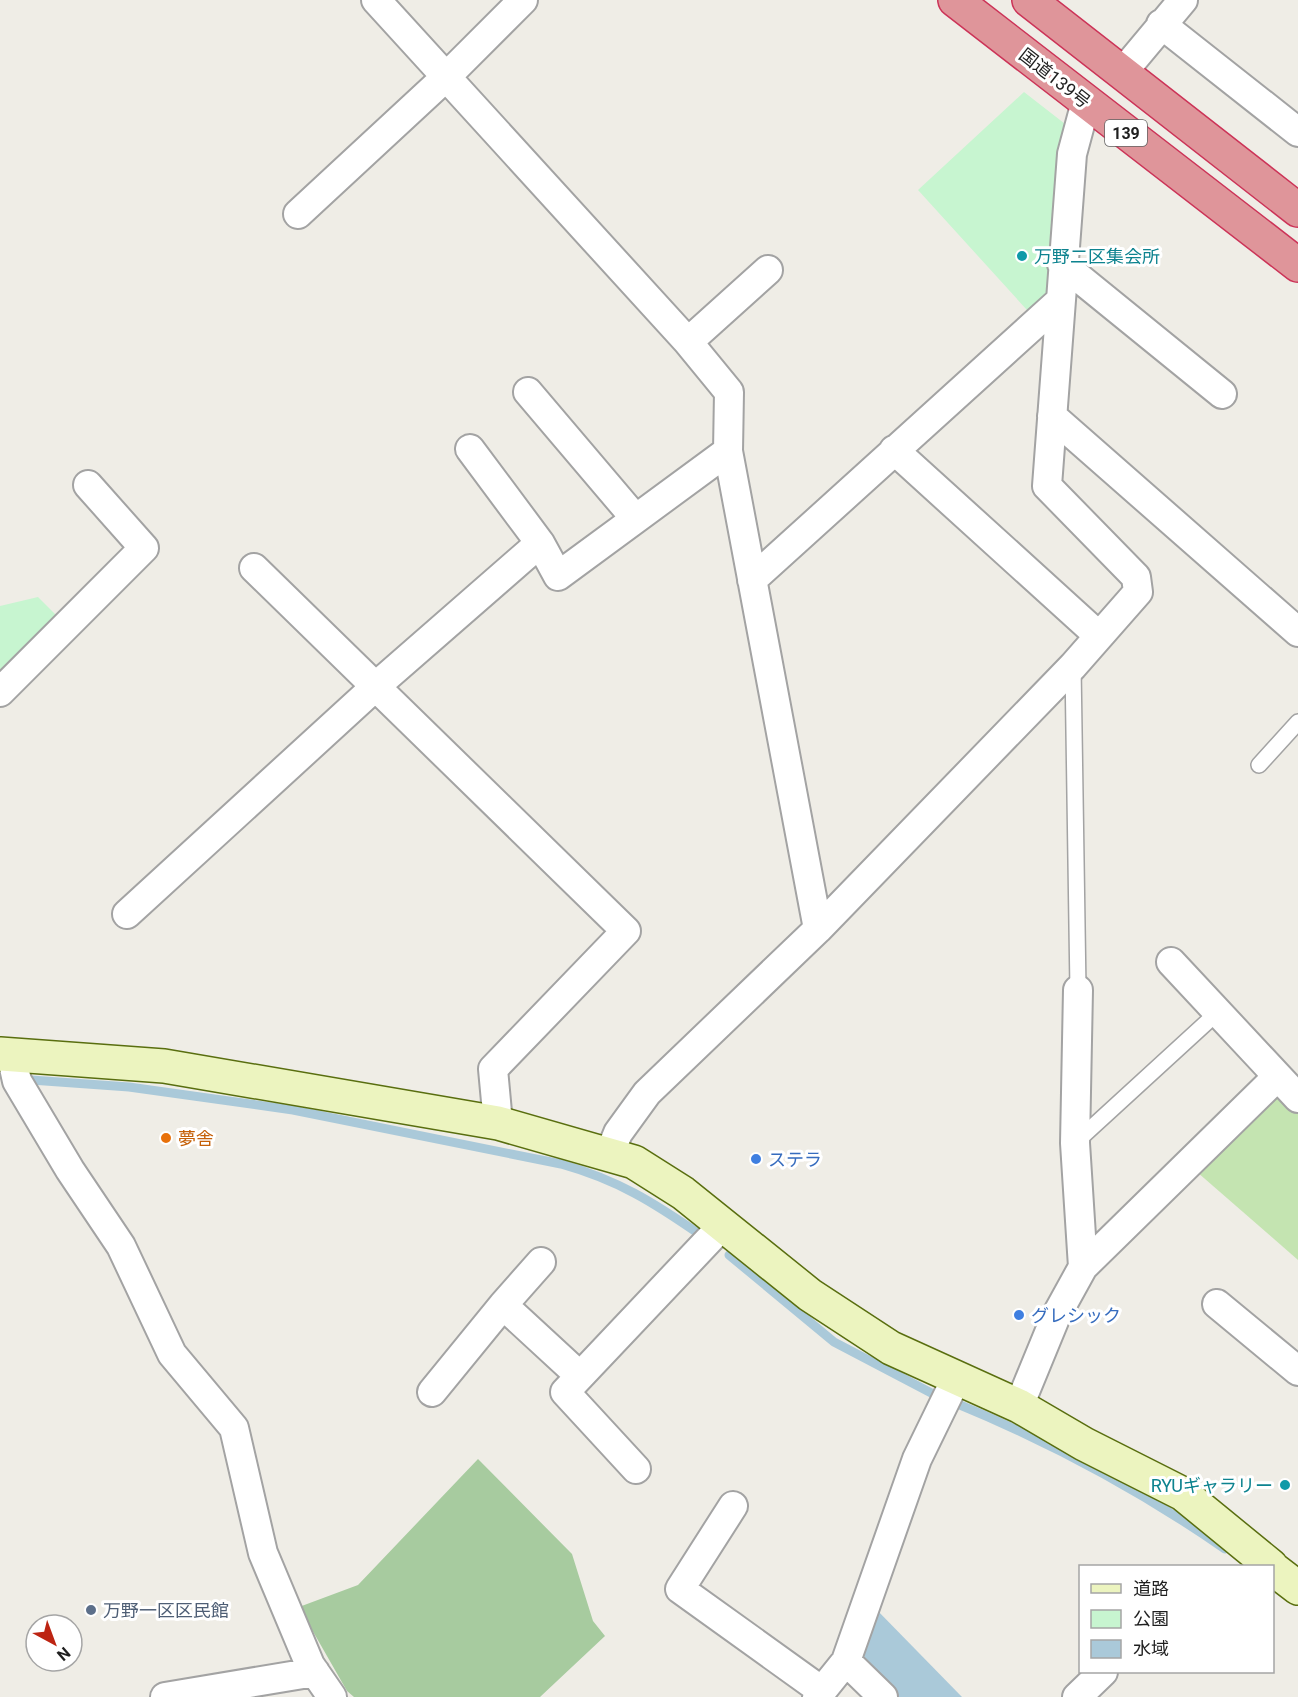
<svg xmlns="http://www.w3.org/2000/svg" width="1298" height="1697" viewBox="0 0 1298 1697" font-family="Roboto,'Noto Sans JP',sans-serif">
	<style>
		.grass { fill: #c4e4b1 }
		.forest { fill: #a7cb9f }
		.park { fill: #c7f5d0 }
		.water { fill: #aac9d9 }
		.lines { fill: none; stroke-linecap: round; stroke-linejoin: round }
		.stream { stroke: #aac9d9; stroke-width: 9 }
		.lane-casing { stroke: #a3a3a3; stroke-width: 18 }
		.street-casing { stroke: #a3a3a3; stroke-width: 32 }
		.secondary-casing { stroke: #596e0f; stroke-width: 36 }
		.highway-casing { stroke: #cc3458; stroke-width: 36 }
		.lane { stroke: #fff; stroke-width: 15 }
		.street { stroke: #fff; stroke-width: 28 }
		.secondary { stroke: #ecf4bf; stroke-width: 33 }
		.highway { stroke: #df959a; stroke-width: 33 }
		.culture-dot { fill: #0f9aa8; stroke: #fff; stroke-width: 2 }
		.food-dot { fill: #e8710a; stroke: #fff; stroke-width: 2 }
		.shop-dot { fill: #3f7fe0; stroke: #fff; stroke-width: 2 }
		.service-dot { fill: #5c6f8a; stroke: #fff; stroke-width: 2 }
		.labels { text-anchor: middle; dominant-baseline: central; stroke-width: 6; stroke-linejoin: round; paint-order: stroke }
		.shield { fill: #fff; stroke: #626262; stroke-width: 1.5 }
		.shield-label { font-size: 16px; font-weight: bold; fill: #1f1f1f }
		.street-label { font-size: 18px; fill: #1f1f1f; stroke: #fff }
		.culture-label { font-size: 18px; fill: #0d838f; stroke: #fff; text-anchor: start }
		.food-label { font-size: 18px; fill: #c56008; stroke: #fff; text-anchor: start }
		.shop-label { font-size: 18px; fill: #366cbe; stroke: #fff; text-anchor: start }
		.service-label { font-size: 18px; fill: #4e5e75; stroke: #fff; text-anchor: start }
	</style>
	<rect width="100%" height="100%" fill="#efede6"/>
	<!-- grass -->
	<path class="grass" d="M1281 1087 1298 1105V1260L1197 1172Z"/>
	<!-- forest -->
	<path class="forest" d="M478 1459 572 1554 593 1621 605 1636 540 1697H354L347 1691 299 1607 358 1585Z"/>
	<!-- park -->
	<path class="park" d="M1024 92 1078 134 1059 302 1037 321 918 190Z
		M38 597 67 626 0 684V606Z"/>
	<!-- water -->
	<path class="water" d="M873 1606 962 1697H888L852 1661Z"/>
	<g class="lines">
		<!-- stream -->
		<path class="stream" d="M31 1080 129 1087 293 1110 561 1164C618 1180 653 1202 702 1236
			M729 1255 834 1342 937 1396
			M953 1402C1048 1441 1140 1490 1225 1549"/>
		<!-- lane casing -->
		<g class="lane-casing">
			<path id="lane" d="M1073 666 1078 990
				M1259 765 1298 722
				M1076 1142 1218 1012"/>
		</g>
		<!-- street casing -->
		<g class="street-casing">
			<path id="street" d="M376 0 688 342 729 392 728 451 818 929
				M1161 24 1298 132
				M1122 73 1183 0
				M298 214 447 76 523 0
				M1062 264 1222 394
				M688 342 768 270
				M528 392 635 518
				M1052 416 1298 632
				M470 449 540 543 558 576 728 451
				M894 450 1099 636
				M254 568 626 931 493 1069 498 1123
				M752 580 1059 302
				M0 692 144 548 88 485
				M127 914 375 687 540 543
				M1171 962 1298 1098
				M11 1054 17 1081 70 1170 121 1246 172 1354 234 1428 263 1553 310 1665 332 1697
				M609 1155 618 1133 647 1093 818 929 1073 666 1138 592 1136 577 1047 486 1072 154 1086 102
				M1083 1267 1277 1077
				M1217 1304 1298 1371
				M503 1305 541 1262
				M432 1392 503 1305 580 1376
				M1019 1406 1056 1316 1083 1267 1075 1143 1078 990
				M636 1469 565 1392 723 1225
				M733 1506 680 1589 822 1691
				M846 1661 883 1697
				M165 1697 315 1672
				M817 1697 846 1661 917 1459 956 1379
				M1077 1697 1103 1672"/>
		</g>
		<!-- secondary casing -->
		<g class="secondary-casing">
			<path id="secondary" d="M0 1054 164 1066 498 1123 634 1162 683 1193 810 1295 891 1348 1019 1406 1084 1444 1183 1494 1271 1566
				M1272 1568 1298 1588"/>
		</g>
		<!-- highway casing -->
		<g class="highway-casing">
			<path id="highway" d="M955 0 1298 265
				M1029 0 1298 210"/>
		</g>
		<!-- lane -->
		<use href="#lane" class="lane"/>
		<!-- street -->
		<use href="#street" class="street"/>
		<!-- secondary -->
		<use href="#secondary" class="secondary"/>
		<!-- highway -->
		<use href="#highway" class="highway"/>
	</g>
	<!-- markers -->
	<g class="culture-dot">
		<circle cx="1022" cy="256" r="6"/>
		<circle cx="1285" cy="1485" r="6"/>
	</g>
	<circle class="food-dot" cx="166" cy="1138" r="6"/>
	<g class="shop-dot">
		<circle cx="756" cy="1159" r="6"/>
		<circle cx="1019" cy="1315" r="6"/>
	</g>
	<circle class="service-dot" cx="91" cy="1610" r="6"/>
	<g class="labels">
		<!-- shield labels -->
		<rect class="shield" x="1105" y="120" width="42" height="26" rx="4.5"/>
		<g class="shield-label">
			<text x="1126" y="133">139</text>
		</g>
		<!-- street labels -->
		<g class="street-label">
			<text transform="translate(1055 78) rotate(38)">国道139号</text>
		</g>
		<!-- culture labels -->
		<g class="culture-label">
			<text x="1034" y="256">万野二区集会所</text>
			<text x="1273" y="1485" text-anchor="end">RYUギャラリー</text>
		</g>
		<!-- food labels -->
		<g class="food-label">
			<text x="178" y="1138">夢舎</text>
		</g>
		<!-- shop labels -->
		<g class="shop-label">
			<text x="768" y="1159">ステラ</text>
			<text x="1031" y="1315">グレシック</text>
		</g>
		<!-- service labels -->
		<g class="service-label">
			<text x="103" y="1610">万野一区区民館</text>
		</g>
	</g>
	<!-- legend -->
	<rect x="1079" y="1565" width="195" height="108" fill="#ffffff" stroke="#a5a5a5" stroke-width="1.5"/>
	<rect x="1091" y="1584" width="30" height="9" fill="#ecf4bf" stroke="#a5a5a5" stroke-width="1.5"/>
	<text x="1133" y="1595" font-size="18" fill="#1f1f1f">道路</text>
	<rect x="1091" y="1610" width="30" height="18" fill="#c7f5d0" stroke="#a5a5a5" stroke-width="1.5"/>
	<text x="1133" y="1625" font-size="18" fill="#1f1f1f">公園</text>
	<rect x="1091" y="1640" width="30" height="18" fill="#aac9d9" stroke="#a5a5a5" stroke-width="1.5"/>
	<text x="1133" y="1655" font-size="18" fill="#1f1f1f">水域</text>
	<!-- north arrow -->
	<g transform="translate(54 1643) rotate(139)"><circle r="28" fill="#ffffff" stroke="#a5a5a5" stroke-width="1.5"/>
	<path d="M0-4.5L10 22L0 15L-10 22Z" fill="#bd2412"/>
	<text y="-9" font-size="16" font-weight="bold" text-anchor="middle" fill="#1f1f1f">N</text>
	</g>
</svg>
